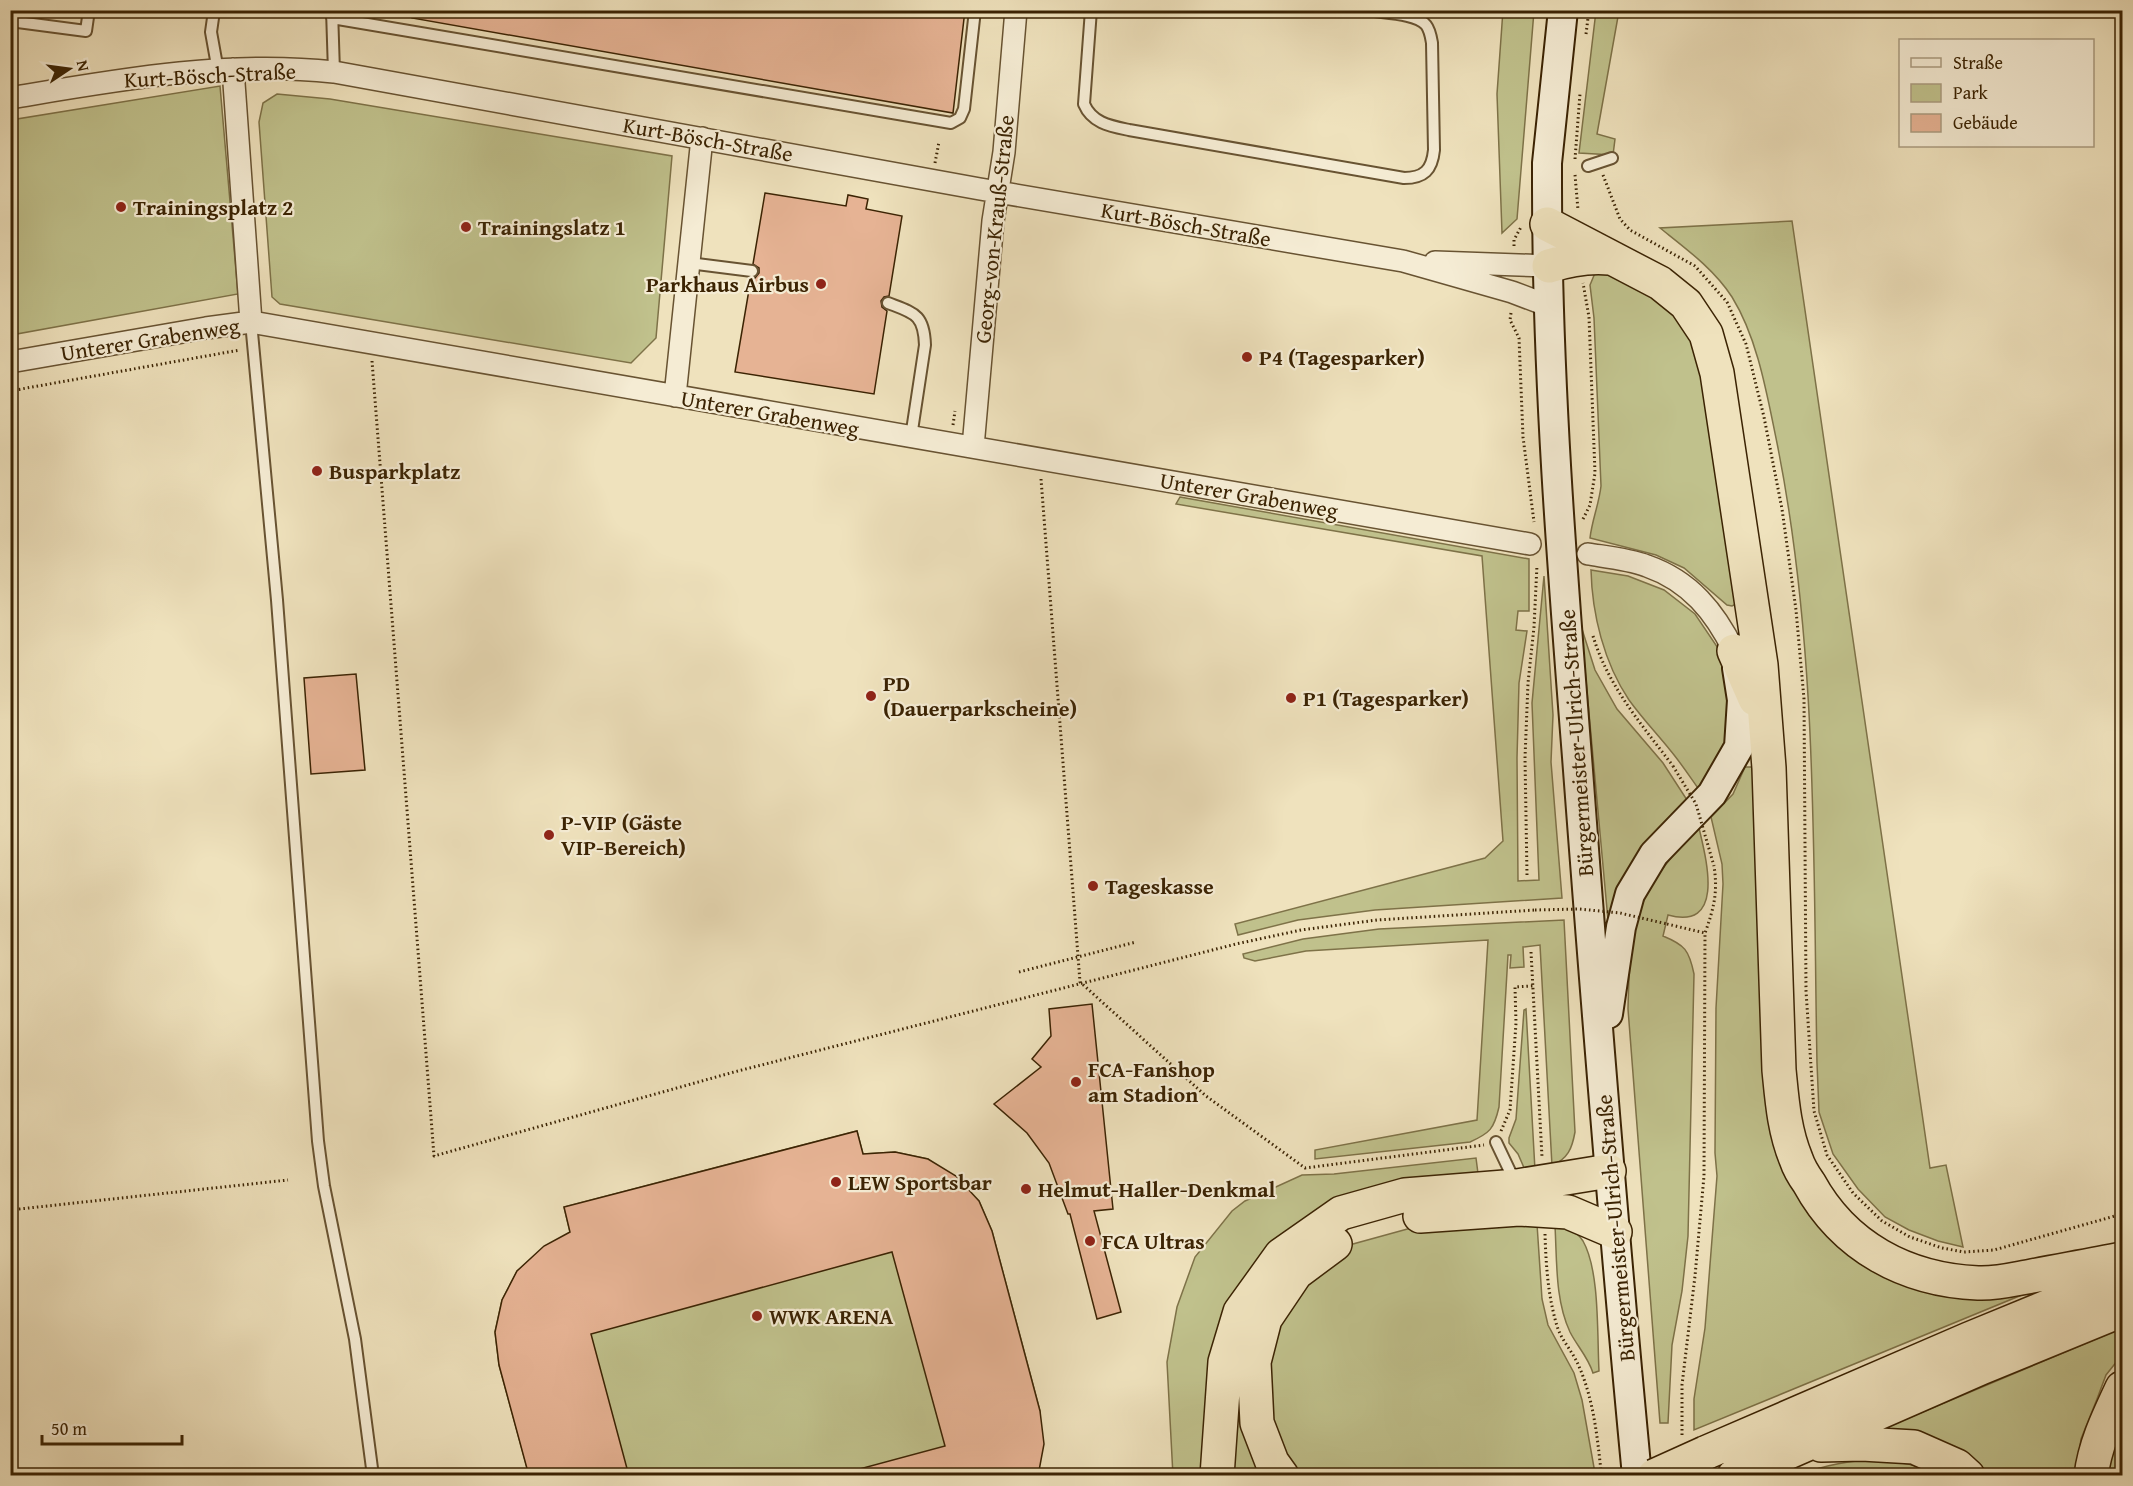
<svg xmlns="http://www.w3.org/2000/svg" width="2133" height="1486" viewBox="0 0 2133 1486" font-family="'Gentium Book Plus',serif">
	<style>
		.green { fill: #c0c18c; stroke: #7e7248; stroke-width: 1.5 }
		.building { fill: #e6b394; stroke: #3b2303; stroke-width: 1.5 }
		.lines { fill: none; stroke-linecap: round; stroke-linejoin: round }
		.lane-casing { stroke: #685332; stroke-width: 14 }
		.street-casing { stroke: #685332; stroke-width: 24 }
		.secondary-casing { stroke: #3b2303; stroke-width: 32 }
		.highway-casing { stroke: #3b2303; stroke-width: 36 }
		.path { stroke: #3b2303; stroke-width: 3; stroke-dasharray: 1.5 3; stroke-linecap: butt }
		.lane { stroke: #f5ecd4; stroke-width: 10 }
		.street { stroke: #f5ecd4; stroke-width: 21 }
		.secondary { stroke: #f5ecd4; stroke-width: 28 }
		.highway { stroke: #efe2bd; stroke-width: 33 }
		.highway-bridge-casing { stroke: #3b2303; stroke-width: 36; stroke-linecap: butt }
		.path-bridge { stroke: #3b2303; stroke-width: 3; stroke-dasharray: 1.5 3; stroke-linecap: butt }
		.highway-bridge { stroke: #efe2bd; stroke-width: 33 }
		.poi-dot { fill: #8f2418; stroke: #f5ecd4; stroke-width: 2 }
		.labels { text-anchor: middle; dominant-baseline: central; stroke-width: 4.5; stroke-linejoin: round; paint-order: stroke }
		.street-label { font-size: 22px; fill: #3b2303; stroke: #f5ecd4 }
		.poi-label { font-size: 22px; font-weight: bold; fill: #3b2303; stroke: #f5ecd4; text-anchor: start }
	</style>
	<rect width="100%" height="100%" fill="#efe2bd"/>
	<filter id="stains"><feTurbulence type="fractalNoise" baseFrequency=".00333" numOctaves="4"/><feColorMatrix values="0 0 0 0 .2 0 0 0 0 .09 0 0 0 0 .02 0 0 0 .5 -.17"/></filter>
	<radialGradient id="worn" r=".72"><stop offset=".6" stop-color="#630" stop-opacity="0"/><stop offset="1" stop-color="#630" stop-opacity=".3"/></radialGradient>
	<!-- green -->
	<path class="green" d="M1503 10 1534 11 1517 219 1502 233 1497 94Z
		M1596 11H1619L1597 134 1615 139 1613 155 1579 153Z
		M220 86 238 294 11 335V120Z
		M277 94 330 99 672 156 656 338 631 363 280 304 272 297 259 122 263 103Z
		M1792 221 1930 1168 1946 1165 1963 1247 1938 1241 1909 1230 1885 1217 1858 1189 1833 1154 1819 1112 1817 1063C1813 856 1818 647 1777 443 1767 395 1758 339 1732 297 1714 269 1685 248 1660 228Z
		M1595 273 1614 274 1645 288 1672 310 1697 347 1738 603 1732 606 1727 605 1684 568 1656 555 1590 538C1592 520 1599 504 1601 486L1594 318 1590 285Z
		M1180 497 1529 559V611H1518L1516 630 1527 631 1519 683 1517 758 1518 881 1539 880 1532 703 1544 576 1553 715 1551 762 1562 898 1375 910 1298 920 1238 935 1235 924 1485 858 1503 841 1482 556 1176 504Z
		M1591 570 1628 576 1664 590 1695 614 1722 654 1730 689 1725 751 1700 791C1690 777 1681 763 1670 750 1657 734 1642 718 1629 700 1604 663 1592 614 1591 570Z
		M1581 626 1595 670 1617 709 1663 763 1689 803 1609 931Z
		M1745 767H1754L1761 995 1829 1231 2029 1292 1694 1430V1399L1705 1328 1717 1176 1715 1153 1716 1008 1723 884 1722 864 1711 817 1733 794Z
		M1699 828C1706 858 1726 931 1668 915L1663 936C1685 945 1689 950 1694 974L1688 1236 1682 1291 1672 1345 1668 1423H1660L1628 1009C1630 922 1635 891 1699 828Z
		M1564 920 1575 1132C1572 1149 1568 1158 1552 1166L1540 945 1523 947 1524 967 1510 968 1511 955H1508L1499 1107C1494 1129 1490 1133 1470 1142L1315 1159V1150L1477 1120 1488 940 1306 951 1255 961 1244 958 1243 954 1303 939 1379 929Z
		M1526 1009 1535 1170H1525L1518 1154 1509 1143V1138L1516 1119 1524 1010Z
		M857 1131 863 1154 895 1152 928 1159 979 1201 992 1231 1040 1411 1038 1475H529L499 1365 495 1332 502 1300 517 1271 570 1232 564 1207Z
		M1476 1158 1480 1189 1341 1213 1240 1312 1217 1475 1173 1476 1167 1362 1177 1307 1195 1257 1232 1211 1245 1201 1302 1175 1334 1174Z
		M1537 1224 1542 1299 1548 1325 1574 1373 1582 1400 1595 1473 1590 1476 1292 1475 1265 1419 1274 1323 1302 1280 1353 1244 1411 1228Z
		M1555 1226C1566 1228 1576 1230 1583 1241 1600 1271 1597 1335 1599 1371L1593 1373C1588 1357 1577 1346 1570 1332 1555 1300 1557 1261 1555 1226Z
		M2122 1328V1355L2106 1375 2097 1399 2081 1439 2076 1475H1981L1868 1435Z
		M1239 1354 1267 1475 1230 1476Z
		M2122 1411V1475L2107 1476Z
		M1880 1459 1924 1467 1941 1476H1798C1824 1464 1852 1461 1880 1459Z"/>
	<!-- building -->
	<path class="building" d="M413 10H965L953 113 412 18Z
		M765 193 846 206 848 195 868 199 866 209 902 216 889 296 884 297 881 301 882 307 887 311 874 394 735 372 751 278H755L759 273V268L753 264Z
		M356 674 365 770 311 774 304 678Z
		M1092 1004 1113 1209 1094 1211 1121 1312 1097 1319 1070 1214H1068L1049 1163 1027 1133 994 1104 1041 1067 1032 1059 1051 1036 1049 1009Z
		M857 1131 863 1154 895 1152 928 1159 956 1176 979 1201 992 1231 1040 1411 1044 1444 1038 1476H853L852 1471 945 1446 892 1252 591 1334 629 1476H529L499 1365 495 1332 502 1300 517 1271 544 1246 570 1232 564 1207Z"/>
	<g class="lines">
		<!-- lane casing -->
		<g class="lane-casing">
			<path id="lane" d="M332 10 334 72
				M1091 10 1084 104C1092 123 1110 126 1129 130L1404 178C1424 178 1432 170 1434 150L1432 43C1431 37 1430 30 1426 25 1416 13 1382 13 1367 10
				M213 18 211 32 218 71
				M332 18 951 123 960 118 964 109 975 10
				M10 21 86 31 89 10
				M1588 166 1612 158
				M689 263 752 271
				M888 303C914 313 924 314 925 345L911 437
				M251 322 277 600 318 1141 324 1186 355 1339 373 1476
				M1496 1142 1515 1182"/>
		</g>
		<!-- street casing -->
		<g class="street-casing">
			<path id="street" d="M233 69 251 322
				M10 98C117 80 226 60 334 72L980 189 1403 261 1512 292 1549 306
				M1435 262 1549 266
				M10 362 206 328 251 322 1530 544
				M675 396 702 138
				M973 447 993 221 1004 152 1016 10
				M1588 554C1607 557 1629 559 1647 566 1690 581 1715 612 1734 651"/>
		</g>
		<!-- secondary casing -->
		<g class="secondary-casing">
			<path id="secondary" d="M1563 10 1547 163V186C1547 377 1562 567 1577 757 1595 997 1614 1236 1637 1476
				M1608 1014 1621 927 1630 894 1654 854 1712 794 1739 747 1742 700 1737 668"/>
		</g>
		<!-- highway casing -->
		<g class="highway-casing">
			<path id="highway" d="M1547 224 1660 283 1686 304 1706 334 1717 373 1761 665 1769 768 1779 1070C1782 1100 1784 1130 1796 1159 1799 1168 1804 1176 1809 1183 1844 1247 1906 1280 1978 1283 1996 1284 2015 1279 2032 1276 2063 1270 2093 1265 2122 1259
				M1549 266C1570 259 1588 256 1610 258
				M1734 651 1755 699
				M1420 1216 1519 1209 1568 1212 1615 1232
				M1821 1445 1862 1444 1914 1447 1957 1466 1968 1476
				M1705 1453 1969 1339 2122 1276
				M1217 1476 1225 1362 1240 1312 1281 1255 1341 1213 1405 1195 1517 1186 1609 1171
				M1282 1476 1272 1462 1257 1423 1254 1362 1265 1319 1296 1273 1335 1244
				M1734 1476 1981 1368 2122 1310
				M2091 1476C2095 1444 2109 1416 2122 1388"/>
		</g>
		<!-- path -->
		<path class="path" d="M1586 34 1589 10
			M1575 159 1580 94
			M935 163 939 142
			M1575 175 1578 210
			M1603 175 1620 219 1630 230 1695 266 1727 302 1746 344 1764 417 1782 509 1796 610 1804 699 1806 991 1814 1111 1827 1155 1853 1193 1882 1221 1910 1237 1942 1248 1964 1252 1994 1250 2122 1214
			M1514 246V240L1521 227
			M1511 313 1510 320 1519 338 1523 437 1534 522
			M372 361 434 1156 734 1072 1236 944 1301 930 1377 920 1535 910
			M10 391 240 350
			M953 425 955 411
			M1041 479 1080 982 1206 1096 1305 1168 1484 1145
			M1583 519 1590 505 1595 473 1589 317 1583 283
			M1593 636C1608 686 1642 725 1673 766
			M1527 875 1525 758 1528 683 1534 627 1537 565
			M1667 924 1705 933
			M1531 952 1542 1157
			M1019 972 1136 942
			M1501 1131 1510 1110 1516 1023 1515 987 1533 986
			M10 1210 288 1180
			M1545 1234C1546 1266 1548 1296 1557 1326 1561 1339 1571 1350 1577 1362 1593 1396 1597 1434 1601 1471
			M1682 1435V1385L1695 1276 1704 1176 1705 933C1714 908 1718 892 1714 866"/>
		<!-- lane -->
		<use href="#lane" class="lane"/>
		<!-- street -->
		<use href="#street" class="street"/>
		<!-- secondary -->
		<use href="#secondary" class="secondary"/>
		<!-- highway -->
		<use href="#highway" class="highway"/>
		<!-- highway-bridge casing -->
		<g class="highway-bridge-casing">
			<path id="highway-bridge" d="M1654 1476 1705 1453"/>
		</g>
		<!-- path-bridge -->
		<path class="path-bridge" d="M1673 766 1696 804 1714 866
			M1535 910 1579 909 1620 913 1667 924"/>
		<!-- highway-bridge -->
		<use href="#highway-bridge" class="highway-bridge"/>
	</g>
	<!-- markers -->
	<g class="poi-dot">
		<circle cx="121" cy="207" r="6"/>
		<circle cx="466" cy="227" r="6"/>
		<circle cx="821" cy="284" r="6"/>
		<circle cx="1247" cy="357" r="6"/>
		<circle cx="317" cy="471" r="6"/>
		<circle cx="871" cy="696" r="6"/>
		<circle cx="1291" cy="698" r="6"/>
		<circle cx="549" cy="835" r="6"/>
		<circle cx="1093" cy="886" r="6"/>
		<circle cx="1076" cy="1082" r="6"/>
		<circle cx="836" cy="1182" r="6"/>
		<circle cx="1026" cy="1189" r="6"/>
		<circle cx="1090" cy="1241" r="6"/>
		<circle cx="757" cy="1316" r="6"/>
	</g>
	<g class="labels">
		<!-- street labels -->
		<g class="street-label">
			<text transform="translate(210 75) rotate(-3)">Kurt-Bösch-Straße</text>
			<text transform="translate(708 139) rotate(10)">Kurt-Bösch-Straße</text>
			<text transform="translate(1186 224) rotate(10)">Kurt-Bösch-Straße</text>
			<text transform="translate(994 229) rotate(-84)">Georg-von-Krauß-Straße</text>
			<text transform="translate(150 339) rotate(-9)">Unterer Grabenweg</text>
			<text transform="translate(770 413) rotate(10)">Unterer Grabenweg</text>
			<text transform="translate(1249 495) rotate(10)">Unterer Grabenweg</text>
			<text transform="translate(1576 743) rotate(-94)">Bürgermeister-Ulrich-Straße</text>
			<text transform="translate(1615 1228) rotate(-95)">Bürgermeister-Ulrich-Straße</text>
		</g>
		<!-- poi labels -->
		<g class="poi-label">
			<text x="133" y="207">Trainingsplatz 2</text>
			<text x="478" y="227">Trainingslatz 1</text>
			<text x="809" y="284" text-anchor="end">Parkhaus Airbus</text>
			<text x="1259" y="357">P4 (Tagesparker)</text>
			<text x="329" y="471">Busparkplatz</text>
			<text x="883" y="683">PD<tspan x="883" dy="25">(Dauerparkscheine)</tspan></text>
			<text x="1303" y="698">P1 (Tagesparker)</text>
			<text x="561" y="822">P-VIP (Gäste<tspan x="561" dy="25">VIP-Bereich)</tspan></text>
			<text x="1105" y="886">Tageskasse</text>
			<text x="1088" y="1069">FCA-Fanshop<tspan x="1088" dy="25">am Stadion</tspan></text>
			<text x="848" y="1182">LEW Sportsbar</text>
			<text x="1038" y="1189">Helmut-Haller-Denkmal</text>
			<text x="1102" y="1241">FCA Ultras</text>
			<text x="769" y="1316">WWK ARENA</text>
		</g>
	</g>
	<!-- margin -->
	<rect width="2133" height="1486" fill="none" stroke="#efe2bd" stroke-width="36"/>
	<rect x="12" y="12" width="2109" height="1462" fill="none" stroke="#3b2303" stroke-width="3"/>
	<rect x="18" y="18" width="2097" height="1450" fill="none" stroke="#3b2303" stroke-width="1.5"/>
	<!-- legend -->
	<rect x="1899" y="39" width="195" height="108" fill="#f5ecd4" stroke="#ab9c80" stroke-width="1.5"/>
	<rect x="1911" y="58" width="30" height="9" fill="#f5ecd4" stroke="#ab9c80" stroke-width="1.5"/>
	<text x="1953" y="69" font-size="18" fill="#3b2303">Straße</text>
	<rect x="1911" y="84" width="30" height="18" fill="#c0c18c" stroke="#ab9c80" stroke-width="1.5"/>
	<text x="1953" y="99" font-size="18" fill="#3b2303">Park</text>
	<rect x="1911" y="114" width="30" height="18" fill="#e6b394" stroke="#ab9c80" stroke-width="1.5"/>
	<text x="1953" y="129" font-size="18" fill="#3b2303">Gebäude</text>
	<!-- north arrow -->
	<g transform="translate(69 69) rotate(77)" stroke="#f5ecd4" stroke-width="4.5" paint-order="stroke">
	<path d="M0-4.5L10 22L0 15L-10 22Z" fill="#3b2303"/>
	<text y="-9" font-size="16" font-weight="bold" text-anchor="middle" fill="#3b2303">N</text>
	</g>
	<!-- scale -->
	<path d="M42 1435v9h140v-9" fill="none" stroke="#3b2303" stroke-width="3"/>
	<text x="51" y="1435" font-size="18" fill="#3b2303" stroke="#f5ecd4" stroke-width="4.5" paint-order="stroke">50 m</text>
	<rect width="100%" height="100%" filter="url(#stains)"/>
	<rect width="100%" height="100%" fill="url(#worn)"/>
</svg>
